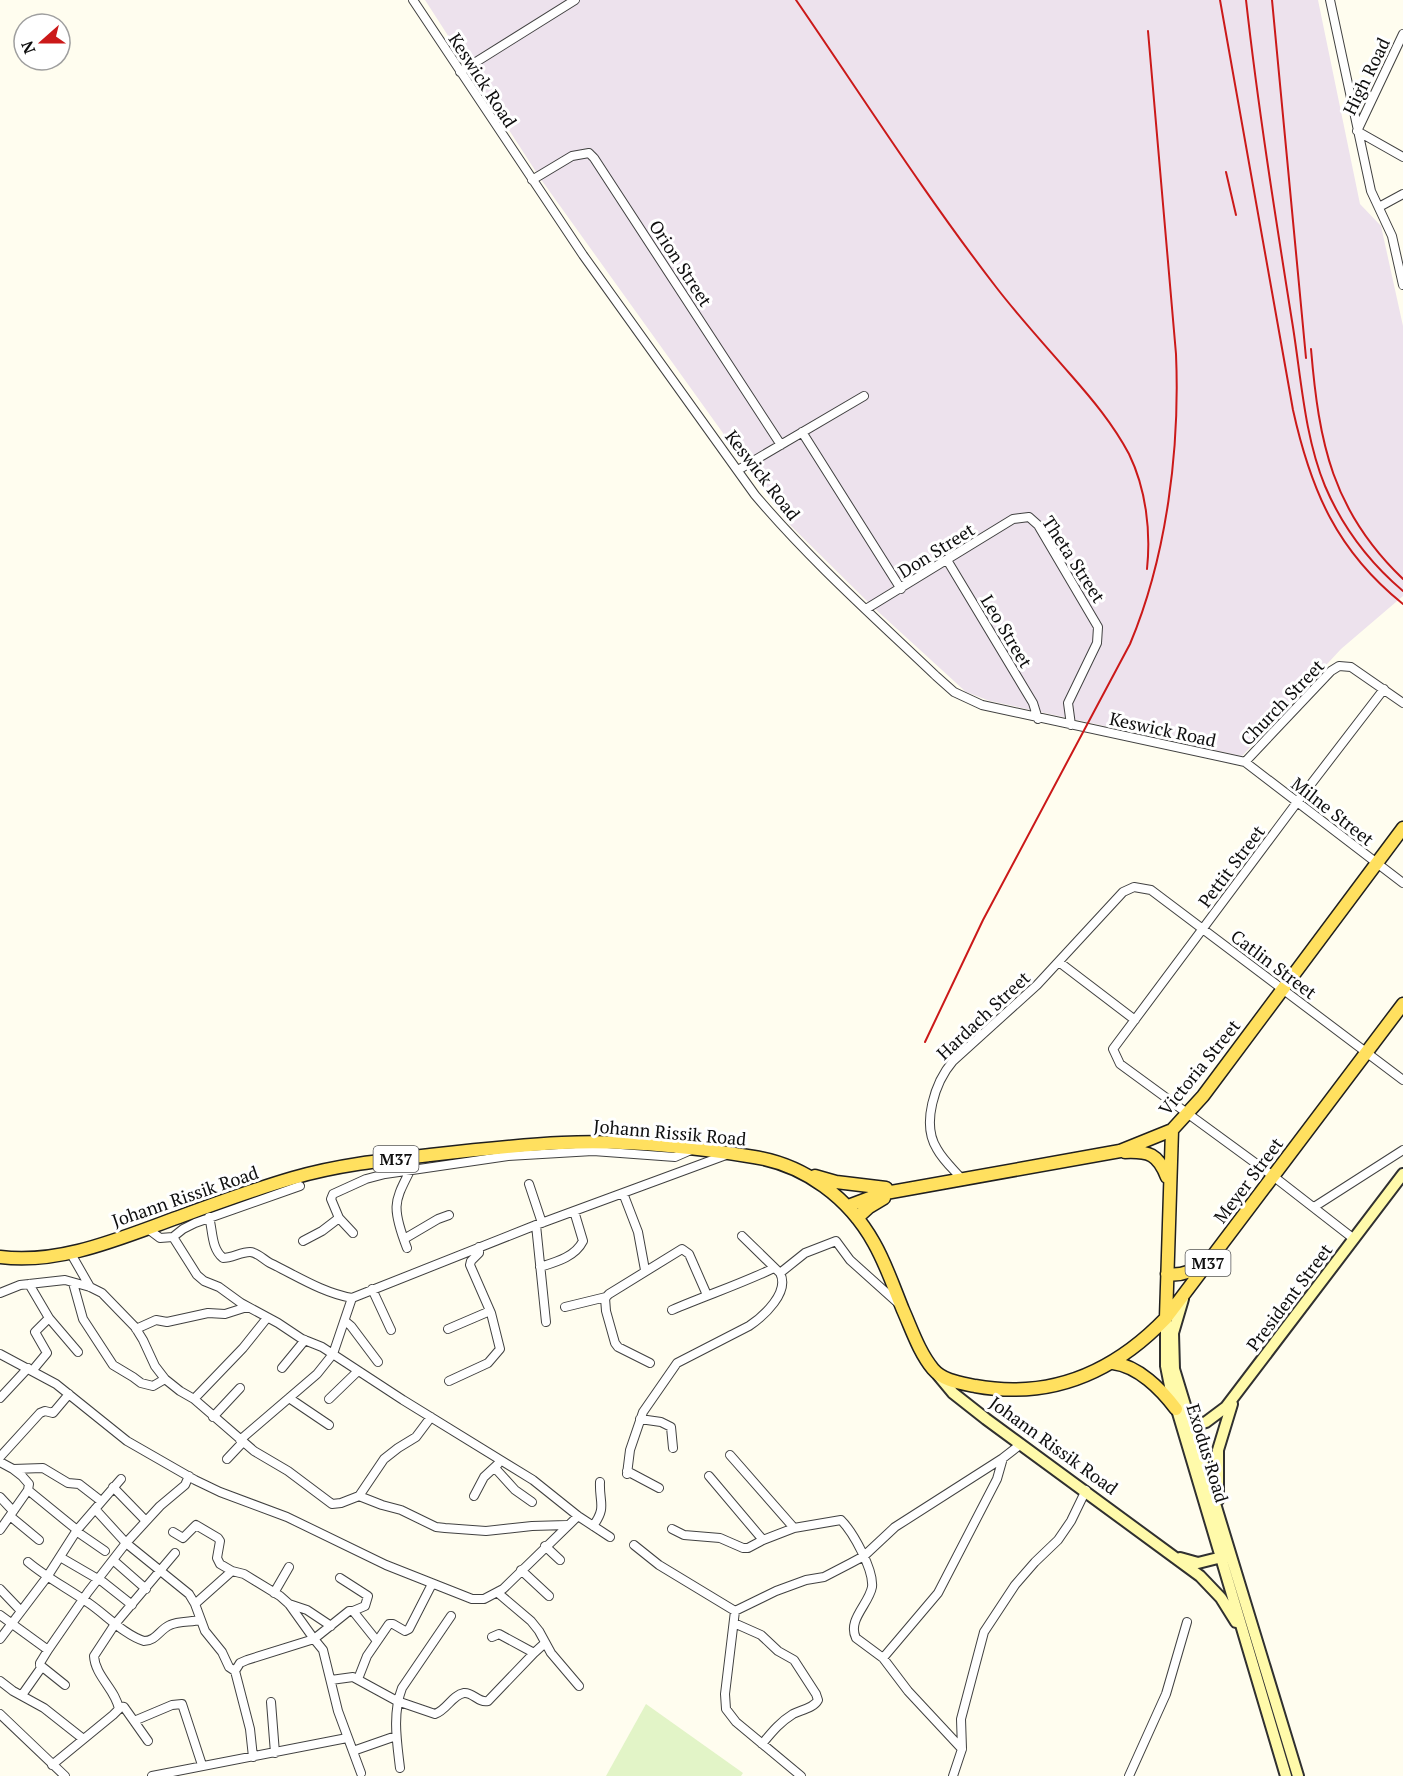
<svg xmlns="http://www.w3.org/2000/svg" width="1403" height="1776" viewBox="0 0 1403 1776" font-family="'PT Serif',serif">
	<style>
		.industrial { fill: #ede2ed }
		.pitch { fill: #e2f4c7 }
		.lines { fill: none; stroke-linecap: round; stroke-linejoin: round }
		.street-casing { stroke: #414141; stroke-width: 10 }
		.secondary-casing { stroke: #303030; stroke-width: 14 }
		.primary-casing { stroke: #1f1f1f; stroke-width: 15 }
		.street { stroke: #fff; stroke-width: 8 }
		.secondary { stroke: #fffaaa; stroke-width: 10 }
		.primary { stroke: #ffe05f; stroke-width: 12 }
		.rail { stroke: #cb1919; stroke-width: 2 }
		.labels { text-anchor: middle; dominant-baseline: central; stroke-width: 6; stroke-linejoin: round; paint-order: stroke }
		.shield { fill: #fff; stroke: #565656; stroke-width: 1.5 }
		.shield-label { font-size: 16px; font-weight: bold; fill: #0e0e0e }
		.street-label { font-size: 18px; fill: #0e0e0e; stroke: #fff }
	</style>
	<rect width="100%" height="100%" fill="#fffdef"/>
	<!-- industrial -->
	<path class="industrial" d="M425 0H1318L1360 204 1381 226 1403 326V596L1341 649 1242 756 990 701 966 692 873 607 786 521 540 178Z"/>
	<!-- pitch -->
	<path class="pitch" d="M646 1704 743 1773 741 1776H606Z"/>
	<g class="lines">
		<!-- street casing -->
		<g class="street-casing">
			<path id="street" d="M413 0 583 255 755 495C810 560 874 617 936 676L954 692 982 705 1245 762 1403 883
				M1330 0 1371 191 1392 236 1403 285
				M460 72 575 0
				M1358 129 1403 34
				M1357 131 1403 157
				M532 180 572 156 589 153 594 158 781 445
				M1379 207 1403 194
				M802 432 901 589
				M738 470 864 396
				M947 560 1033 703 1038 719
				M866 609 1013 519 1029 517 1038 525 1098 627 1097 643 1068 703 1071 725
				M1245 762 1331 671 1339 666 1351 667 1403 703
				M1059 962 1135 1020
				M961 1178C953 1169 943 1160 937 1149 921 1124 935 1082 953 1061L1037 985 1123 892 1134 887 1151 890 1403 1080
				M529 1184 542 1223
				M623 1193 638 1232 645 1270
				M1314 1207 1403 1150
				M209 1217C213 1231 211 1248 223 1258 232 1258 241 1252 250 1252 257 1252 264 1260 270 1263 297 1276 323 1293 352 1298
				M536 1225 546 1322
				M148 1229 160 1238 173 1237 197 1275 204 1281 219 1287 241 1303 278 1323 302 1339 322 1347 403 1400 533 1480 578 1516 610 1537
				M353 1233 339 1218 331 1199 333 1194 366 1179 385 1174 508 1156 593 1151 675 1157 691 1150
				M173 1237 183 1229 195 1223 300 1186
				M404 1239 438 1219 449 1215
				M1354 1239 1273 1176 1120 1064 1113 1049 1298 801 1384 689
				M303 1241 322 1231 339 1218
				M407 1248C388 1199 397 1200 417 1156
				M70 1252 90 1287
				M540 1267C556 1262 575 1257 583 1241L574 1211
				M780 1273 805 1253 836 1241 850 1260 899 1304
				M73 1283 83 1319 113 1365 133 1377 141 1383 153 1386 165 1379
				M29 1284 49 1318 78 1352
				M372 1289 391 1330
				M0 1293 20 1285 65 1280 90 1287 102 1293 135 1327 143 1340 155 1366 165 1379 180 1391 194 1399 254 1451 288 1471 332 1504 341 1503 359 1496 384 1459 398 1448 416 1437 431 1417
				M565 1307 606 1297
				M672 1310C707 1295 741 1284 774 1268
				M345 1321 351 1326 378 1362
				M136 1329 156 1320 167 1322 208 1313 225 1314 247 1307
				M448 1329 490 1311
				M0 1354 56 1384 127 1441 195 1480 220 1492 287 1517 386 1565 472 1599H484L503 1589 578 1516
				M650 1363 618 1347 615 1343 606 1311 605 1298 609 1294 682 1249 689 1254 707 1295
				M282 1368 305 1340
				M32 1371 47 1353 35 1332 49 1318
				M449 1381 488 1363 500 1349 491 1313 470 1265 471 1261 479 1253V1247
				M0 1398 28 1368
				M289 1398 329 1425
				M194 1399 243 1348 267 1318
				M329 1399 358 1371
				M213 1417 240 1388
				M640 1419 661 1422 671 1427 673 1448
				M240 1440 317 1374 333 1354 352 1298 536 1225 726 1155
				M730 1455 794 1528
				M0 1457 40 1413 45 1411 53 1413 69 1394
				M227 1459 243 1442
				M0 1462 13 1469 43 1468 68 1483 79 1484 101 1501
				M495 1468 515 1490 532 1502
				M627 1471 659 1488
				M627 1474 630 1450 643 1412 677 1363 749 1326C764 1316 790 1292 780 1273L742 1236
				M709 1476 763 1540
				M113 1487 146 1521
				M28 1490 77 1530
				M359 1496 382 1505 401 1510 436 1527 445 1528 486 1531 532 1526 567 1525
				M474 1496 484 1477 498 1464
				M0 1497 13 1511
				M95 1509 126 1543 189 1594 195 1604 205 1631 222 1652 229 1667 235 1671
				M10 1516 39 1540
				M593 1526C607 1507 599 1503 600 1482
				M672 1529 684 1535 720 1538 743 1548H748L763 1540 794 1528 841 1520C853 1532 874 1570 872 1587 869 1604 847 1620 856 1638L883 1658
				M0 1530 28 1490 29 1484 22 1476 13 1469
				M76 1531 105 1551
				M173 1532 183 1538 196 1525 218 1538 220 1541 217 1558 220 1564 232 1571 244 1574 280 1596 289 1604 314 1639 349 1611H353L377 1641
				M634 1545 659 1565 735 1611
				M545 1546 560 1560
				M60 1557 103 1582 132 1605
				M113 1560 146 1589
				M28 1562C47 1578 69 1589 90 1604 107 1616 125 1635 144 1641 156 1641 159 1630 170 1625 178 1621 191 1622 200 1620
				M521 1570 549 1596
				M340 1578 368 1596 365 1606 353 1611
				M0 1589 21 1611
				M274 1593 289 1567
				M498 1593 531 1621 539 1631 551 1653 579 1686
				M195 1604 232 1571
				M289 1604 307 1610 331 1626
				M0 1615 48 1650 88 1592 126 1543 160 1506 185 1485 189 1476
				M734 1623 761 1635 778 1651 794 1660 816 1694 818 1700C814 1708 801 1710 793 1714 780 1722 772 1732 762 1744
				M492 1637 499 1634 534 1653 545 1643
				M0 1639 47 1577 77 1530 121 1479
				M40 1665 65 1685
				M358 1679 367 1656 389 1624H393L405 1631 409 1629 432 1584
				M331 1680 353 1677 397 1701 435 1714C447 1710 452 1695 464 1693 473 1692 478 1703 488 1701L534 1653
				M0 1681 13 1691 44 1708 82 1738
				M22 1695 41 1668 40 1663 48 1650
				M271 1702 275 1753
				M119 1706 124 1707 148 1741
				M0 1714 65 1776
				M134 1721 172 1705 182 1704 202 1765
				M962 1749 908 1691 883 1658 938 1593 997 1479 1003 1458 1021 1444
				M353 1751 396 1736
				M253 1757 250 1729 235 1671 240 1663 247 1660 314 1639 323 1650 338 1711 361 1773
				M52 1765 113 1715 119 1709C116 1690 95 1676 94 1656L115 1624 175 1553
				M400 1768C397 1742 392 1714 402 1688L451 1616
				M152 1776 347 1738
				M801 1776 736 1722 726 1709 725 1694 735 1611 776 1591 806 1580 824 1577 851 1563 864 1556 895 1527 1003 1458
				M953 1776 962 1749 961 1719 984 1632 1015 1585 1035 1562 1058 1540 1071 1521 1086 1490
				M1129 1776 1166 1694 1187 1622"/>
		</g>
		<!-- secondary casing -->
		<g class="secondary-casing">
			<path id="secondary" d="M1183 1299 1173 1333 1174 1369 1298 1776
				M1166 1318V1366L1170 1386 1286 1776
				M938 1375 953 1393 986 1419 1200 1576 1221 1598 1236 1622
				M1185 1428 1206 1422 1226 1407 1403 1174
				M1218 1500V1450L1232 1404
				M1180 1558 1198 1563 1226 1556"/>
		</g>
		<!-- primary casing -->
		<g class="primary-casing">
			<path id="primary" d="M1125 1152C1149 1151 1158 1154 1167 1177
				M815 1176 836 1182 886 1188
				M848 1206 880 1194 1120 1151 1172 1130 1203 1096 1403 828
				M857 1218 869 1207 884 1198
				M0 1257C61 1265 123 1237 179 1217 217 1203 255 1189 293 1178 337 1165 384 1160 430 1155 474 1150 518 1145 562 1143 624 1140 693 1147 754 1157 805 1165 849 1198 874 1243 886 1264 894 1288 903 1310 912 1330 919 1352 933 1369 943 1381 961 1383 975 1386 1051 1400 1114 1372 1166 1318L1403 1004
				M1167 1274C1184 1276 1192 1271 1205 1261
				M1166 1318 1172 1130
				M1113 1363C1138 1366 1161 1389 1176 1409"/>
		</g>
		<!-- street -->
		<use href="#street" class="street"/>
		<!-- secondary -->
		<use href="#secondary" class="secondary"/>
		<!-- primary -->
		<use href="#primary" class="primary"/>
		<!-- rail -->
		<path class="rail" d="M796 0C862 96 925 195 996 287 1019 317 1045 345 1070 374 1092 399 1113 424 1129 454 1146 489 1151 531 1147 569
			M1220 0 1293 410C1311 491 1337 551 1403 604
			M1246 0C1258 107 1275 214 1292 321 1301 375 1304 435 1325 486 1342 526 1370 563 1403 591
			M1272 0 1306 358
			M1226 172 1236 215
			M1311 349C1319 443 1332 511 1403 579
			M925 1042 983 920 1130 644C1167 556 1180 448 1176 354L1148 31"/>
	</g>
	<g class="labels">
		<!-- shield labels -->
		<g class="shield">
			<rect x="373.5" y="1146" width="45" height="26" rx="4.5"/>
			<rect x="1185.5" y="1250" width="45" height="26" rx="4.5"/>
		</g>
		<g class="shield-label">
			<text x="396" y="1159">M37</text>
			<text x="1208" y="1263">M37</text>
		</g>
		<!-- street labels -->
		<g class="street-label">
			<text transform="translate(1366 76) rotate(-64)">High Road</text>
			<text transform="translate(483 80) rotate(57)">Keswick Road</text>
			<text transform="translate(681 263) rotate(57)">Orion Street</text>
			<text transform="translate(763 475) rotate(52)">Keswick Road</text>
			<text transform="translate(936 550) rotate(-32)">Don Street</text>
			<text transform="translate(1074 559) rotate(57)">Theta Street</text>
			<text transform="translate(1007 631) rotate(59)">Leo Street</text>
			<text transform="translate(1282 702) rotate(-46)">Church Street</text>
			<text transform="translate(1163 729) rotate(12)">Keswick Road</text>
			<text transform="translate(1333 811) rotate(38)">Milne Street</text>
			<text transform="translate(1231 866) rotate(-53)">Pettit Street</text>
			<text transform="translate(1274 964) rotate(37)">Catlin Street</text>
			<text transform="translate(983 1015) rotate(-43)">Hardach Street</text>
			<text transform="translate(1199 1067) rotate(-51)">Victoria Street</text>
			<text transform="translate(670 1132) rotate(5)">Johann Rissik Road</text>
			<text transform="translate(1248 1180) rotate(-53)">Meyer Street</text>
			<text transform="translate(185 1196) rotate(-19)">Johann Rissik Road</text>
			<text transform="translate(1289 1297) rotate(-53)">President Street</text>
			<text transform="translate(1054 1445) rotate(36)">Johann Rissik Road</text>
			<text transform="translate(1208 1453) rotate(73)">Exodus Road</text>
		</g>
	</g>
	<!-- north arrow -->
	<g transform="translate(42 42) rotate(249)"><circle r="28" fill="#ffffff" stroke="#9f9f9f" stroke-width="1.5"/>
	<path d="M0-4.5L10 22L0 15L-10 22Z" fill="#cb1919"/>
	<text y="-9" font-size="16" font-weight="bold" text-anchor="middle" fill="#0e0e0e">N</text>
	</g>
</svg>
